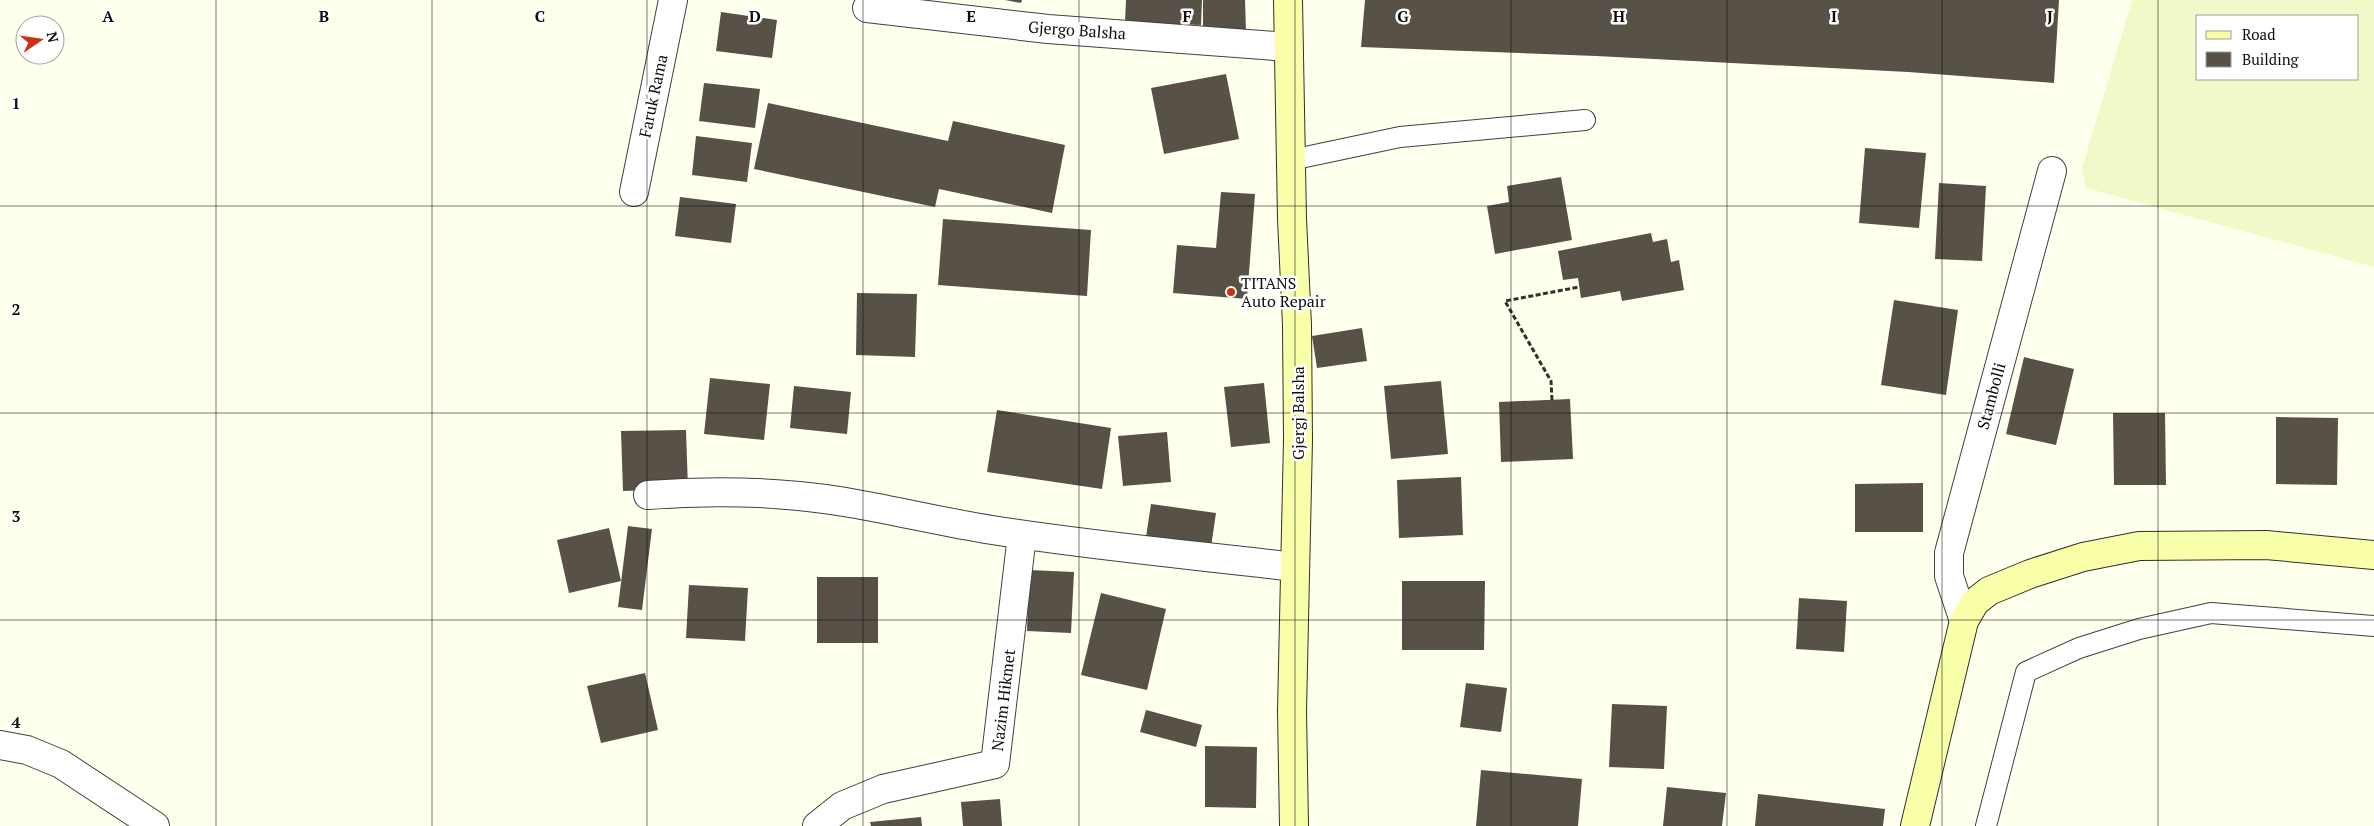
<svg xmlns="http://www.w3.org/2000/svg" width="2374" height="826" viewBox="0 0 2374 826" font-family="'PT Serif',serif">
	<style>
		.farmland { fill: #f3f8c9; fill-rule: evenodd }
		.building { fill: #575148 }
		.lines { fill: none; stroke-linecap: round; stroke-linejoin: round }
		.lane-casing { stroke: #404040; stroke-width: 22 }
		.street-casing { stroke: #404040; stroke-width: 30 }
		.secondary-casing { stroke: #2f2f2f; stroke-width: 30 }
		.path { stroke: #2f2f2f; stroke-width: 3; stroke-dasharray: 5 2.5; stroke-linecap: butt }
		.lane { stroke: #fff; stroke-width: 20 }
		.street { stroke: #fff; stroke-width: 28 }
		.secondary { stroke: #f8ffa8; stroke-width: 28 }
		.grid { fill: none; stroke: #0d0d0d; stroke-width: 1; stroke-opacity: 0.55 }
		.poi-dot { fill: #cb3116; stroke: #fff; stroke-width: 2 }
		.labels { text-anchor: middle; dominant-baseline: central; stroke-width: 5; stroke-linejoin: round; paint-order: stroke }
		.street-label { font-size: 16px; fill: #0d0d0d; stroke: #fff }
		.poi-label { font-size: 16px; fill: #0d0d0d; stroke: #fff; text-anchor: start }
		.grid-label { font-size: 16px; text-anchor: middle; font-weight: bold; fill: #0d0d0d; stroke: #fff; stroke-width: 5; stroke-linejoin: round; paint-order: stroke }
	</style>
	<rect width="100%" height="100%" fill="#ffffed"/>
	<!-- farmland -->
	<path class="farmland" d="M2132 0H2374V267L2086 188 2082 168ZM2198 16H2358V79H2198Z"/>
	<!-- building -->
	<path class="building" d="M1005 0H1022L1021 3Z
		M1126 0H1202L1201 25 1125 22Z
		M1203 0H1245L1246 31 1203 32Z
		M1365 0H2059L2054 83 1908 72 1596 56 1361 47Z
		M721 12 777 20 772 58 716 51Z
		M1226 74 1239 139 1164 154 1151 88Z
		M704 83 760 89 755 128 699 121Z
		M768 103 948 141 953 121 1065 145 1052 213 939 189 935 207 754 169Z
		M696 136 752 143 747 182 692 175Z
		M1865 148 1926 153 1919 228 1859 223Z
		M1561 177 1572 240 1495 254 1487 206 1509 202 1507 186Z
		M1939 183 1986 186 1982 261 1935 259Z
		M1221 192 1255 194 1247 299 1173 293 1177 245 1216 248Z
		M680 197 736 204 731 243 675 236Z
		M943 219 1091 230 1087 296 938 285Z
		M1651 233 1653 242 1667 239 1671 262 1679 260 1684 290 1622 301 1620 291 1581 298 1578 278 1563 280 1558 251Z
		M857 293 917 294 915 357 856 355Z
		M1894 300 1958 310 1946 395 1881 385Z
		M1362 328 1367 361 1317 368 1312 336Z
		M2024 357 2074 369 2056 445 2006 434Z
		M710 378 770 384 764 440 704 434Z
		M1441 381 1448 454 1391 459 1384 386Z
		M1264 383 1270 443 1231 447 1224 387Z
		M794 386 851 392 847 434 790 428Z
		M1570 399 1573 459 1501 462 1499 402Z
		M997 410 1111 428 1102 489 987 472Z
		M2113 413H2165L2166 485H2114Z
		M2276 417 2338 418 2337 485 2276 484Z
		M686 430 688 489 623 491 621 431Z
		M1167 432 1171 482 1123 486 1118 436Z
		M1461 477 1463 535 1399 538 1397 480Z
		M1923 483V532H1855V484Z
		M1151 504 1216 513 1211 547 1146 537Z
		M628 526 652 529 642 610 618 607Z
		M609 528 621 581 569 593 557 540Z
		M1029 570 1074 572 1071 633 1027 631Z
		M817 577H878V643H817Z
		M1402 581H1485L1484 650H1402Z
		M689 585 748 588 745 641 686 638Z
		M1101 593 1166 609 1147 690 1081 675Z
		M1799 598 1847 601 1844 652 1796 649Z
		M645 673 658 730 601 743 587 686Z
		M1466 683 1507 688 1501 732 1460 727Z
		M1612 704 1667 706 1664 769 1609 767Z
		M1146 710 1202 725 1196 747 1140 732Z
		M1205 746 1257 747 1256 808 1205 807Z
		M1481 770 1582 779 1578 826H1476Z
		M1667 787 1726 793 1722 826H1663Z
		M1758 794 1885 809 1883 826H1755Z
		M1000 799 1002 826H963L961 802Z
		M921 817 922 826H871L870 822Z"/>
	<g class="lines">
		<!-- lane casing -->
		<g class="lane-casing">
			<path id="lane" d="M1291 160 1400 137 1585 120
				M1986 826 2026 672 2079 648 2139 629 2211 613 2374 626"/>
		</g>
		<!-- street casing -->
		<g class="street-casing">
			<path id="street" d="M867 8 1048 29 1288 47
				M634 192 673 0
				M648 495C699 491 748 491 799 496 864 502 928 520 992 530 1093 546 1194 555 1295 567
				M1964 621 1949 576V553L2052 171
				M0 745 27 750 61 764 155 826
				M817 826 842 806 883 789 995 764 1022 535"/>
		</g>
		<!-- secondary casing -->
		<g class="secondary-casing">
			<path id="secondary" d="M1288 0 1292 219 1297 325 1298 440 1292 711 1294 826
				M1915 826 1964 621 1975 602 1989 591 2030 574 2083 557 2139 546 2266 545 2374 555"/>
		</g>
		<!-- path -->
		<path class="path" d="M1552 400 1551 381 1505 301 1579 287"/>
		<!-- lane -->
		<use href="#lane" class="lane"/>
		<!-- street -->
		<use href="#street" class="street"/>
		<!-- secondary -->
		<use href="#secondary" class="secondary"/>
	</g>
	<!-- grid -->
	<path class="grid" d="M216 0V826M432 0V826M647 0V826M863 0V826M1079 0V826M1295 0V826M1511 0V826M1727 0V826M1942 0V826M2158 0V826M0 206H2374M0 413H2374M0 620H2374"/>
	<!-- markers -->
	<circle class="poi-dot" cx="1231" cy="292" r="5"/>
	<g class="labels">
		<!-- street labels -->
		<g class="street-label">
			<text transform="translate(1077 30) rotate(4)">Gjergo Balsha</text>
			<text transform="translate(653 96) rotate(-78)">Faruk Rama</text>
			<text transform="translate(1991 396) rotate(-75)">Stambolli</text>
			<text transform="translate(1298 413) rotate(-90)">Gjergj Balsha</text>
			<text transform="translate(1003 700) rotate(-83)">Nazim Hikmet</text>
		</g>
		<!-- poi labels -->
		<g class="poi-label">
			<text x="1241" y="283">TITANS<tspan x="1241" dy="18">Auto Repair</tspan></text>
		</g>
	</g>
	<g class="grid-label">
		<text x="108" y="22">A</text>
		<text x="324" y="22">B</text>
		<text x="540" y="22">C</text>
		<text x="755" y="22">D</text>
		<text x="971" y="22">E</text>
		<text x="1187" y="22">F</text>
		<text x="1403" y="22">G</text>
		<text x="1619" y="22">H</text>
		<text x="1834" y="22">I</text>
		<text x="2050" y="22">J</text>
		<text x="16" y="109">1</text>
		<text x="16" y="315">2</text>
		<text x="16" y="522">3</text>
		<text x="16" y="728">4</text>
	</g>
	<!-- legend -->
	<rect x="2196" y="15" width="162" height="65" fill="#ffffff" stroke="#9e9e9e"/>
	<rect x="2206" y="31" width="25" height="8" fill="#f8ffa8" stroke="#9e9e9e"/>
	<text x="2242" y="40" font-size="15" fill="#0d0d0d">Road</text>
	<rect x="2206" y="52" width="25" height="15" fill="#575148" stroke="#9e9e9e"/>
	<text x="2242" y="65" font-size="15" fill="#0d0d0d">Building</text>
	<!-- north arrow -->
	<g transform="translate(40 40) rotate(77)"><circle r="24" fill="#ffffff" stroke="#9e9e9e"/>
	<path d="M0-4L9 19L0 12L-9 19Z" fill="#cb3116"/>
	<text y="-8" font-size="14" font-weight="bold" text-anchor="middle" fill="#0d0d0d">N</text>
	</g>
</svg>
